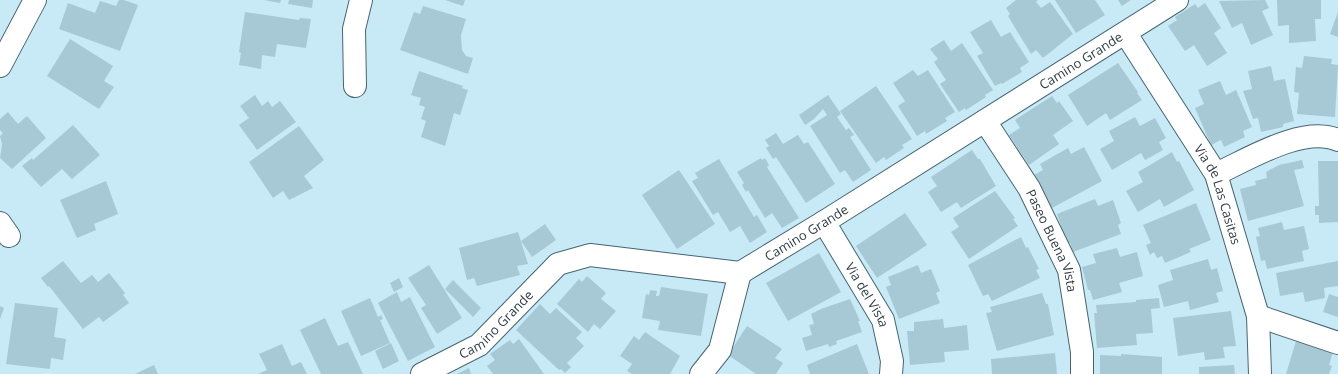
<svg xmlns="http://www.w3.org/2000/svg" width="1338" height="374" viewBox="0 0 1338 374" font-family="'Open Sans',sans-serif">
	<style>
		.building { fill: #a7c9d5 }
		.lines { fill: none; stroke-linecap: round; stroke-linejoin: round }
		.minor-casing { stroke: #466671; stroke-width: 24 }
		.minor { stroke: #fff; stroke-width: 22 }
		.labels { text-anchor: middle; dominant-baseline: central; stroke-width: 3; stroke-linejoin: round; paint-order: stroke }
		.street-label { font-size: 13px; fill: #303f43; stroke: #e0f5fc }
	</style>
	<rect width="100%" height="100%" fill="#c7eaf6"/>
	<!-- building -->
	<path class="building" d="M119 0H124L138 5 120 51 59 29 68 3 95 13 100 1 116 6Z
		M264 0H281L280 3Z
		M289 0H313L312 8 288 4Z
		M445 0H465L463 6Z
		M1016 0H1038L1036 2 1041 8 1050 2 1073 34 1043 58 1036 50 1031 54 1008 16 1010 14 1006 8Z
		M1055 0H1095L1105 15 1076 33Z
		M1118 0H1131L1122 6Z
		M1265 0 1269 8 1262 11 1273 35 1251 45 1242 23 1232 28 1219 1Z
		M1277 0H1321V19H1315L1316 41 1289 43V25L1278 26Z
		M1205 3 1221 28 1214 33 1227 53 1207 66 1194 45 1185 51 1168 26 1177 20 1175 17 1195 4 1198 8Z
		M423 6 466 19 461 35 462 50 466 56 473 58 468 74 400 50 414 12 420 14Z
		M245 12 299 20 300 18 311 19 306 48 277 44 275 57 262 55 261 69 239 65 241 53 239 52Z
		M1338 12V37L1330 34Z
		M991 20 1001 37 1010 32 1029 62 1020 68 1022 72 1002 84 1001 83 995 86 977 56 983 53 970 32Z
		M70 39 113 66 104 81 114 87 99 109 47 76Z
		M944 40 951 51 962 43 993 90 985 95 986 97 966 110 965 108 959 112 940 84 946 80 934 62 938 59 930 49Z
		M1304 56 1332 59 1331 64 1338 65 1335 117 1297 114 1299 93 1294 92 1296 67 1302 68Z
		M1118 63 1138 92 1137 93 1142 100 1110 120 1106 113 1087 126 1068 95Z
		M1271 66 1274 81 1285 79 1294 121 1283 124V127L1261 132 1258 118 1253 119 1243 91 1252 89 1248 71Z
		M913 70 918 76 928 70 955 112 945 118 947 121 926 134 925 131 917 136 898 106 905 101 893 83Z
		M419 71 463 86 462 88 468 90 460 115 454 113 445 146 421 137 426 121 421 119 425 107 419 105 421 98 411 95Z
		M1220 81 1226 95 1236 90 1252 127 1243 131 1245 137 1224 147 1221 140 1211 145 1195 108 1204 104 1198 90Z
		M876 86 912 139 902 145 904 148 886 160 884 157 876 163 840 111Z
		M255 95 262 106 268 101 272 107 280 101 296 122 257 150 239 125 249 118 240 106Z
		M828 95 841 114 837 117 846 130 849 128 854 135 850 137 871 170 853 182 845 170 840 173 810 126 827 115 823 109 814 119 805 125 799 115Z
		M1052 96 1057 103 1059 101 1073 121 1053 135 1059 144 1029 165 1009 135 1020 128 1015 120Z
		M8 112 18 124 27 116 46 138 12 169 0 158 2 144 0 136 3 133 0 130V119Z
		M1135 117 1140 126 1155 118 1166 138 1159 142 1163 150 1145 160 1141 153 1112 170 1100 149 1114 141 1109 131Z
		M73 125 100 155 72 179 62 169 41 187 22 166 32 158 33 160Z
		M299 126 324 160 304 176 313 188 289 200 283 191 273 198 249 162Z
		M776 133 783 144 798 135 804 144 808 142 835 184 806 203 776 157 773 159 766 148 769 146 765 140Z
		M1084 147 1102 181 1052 208 1034 175 1043 170 1040 164 1068 148 1071 154Z
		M972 150 978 159H980L996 186 961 208 957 202 941 212 928 192 937 186 931 177Z
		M1172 152 1177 162 1179 161 1194 190 1164 207 1160 199 1138 212 1126 191 1143 182 1138 172Z
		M761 158 762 160 765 158 769 165 767 167 799 218 782 228 772 213 765 218 748 190 746 192 742 185 744 183 737 172Z
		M719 159 754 217 757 215 767 232 750 243 740 226 730 232 718 212 713 215 692 181 698 178 695 173Z
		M1302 160 1304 168 1294 170 1304 206 1248 221 1240 189 1256 185 1255 181 1267 178 1266 172 1279 165Z
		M1318 161H1338V222L1319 223V215H1315V206H1319Z
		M679 170 715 224 677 249 642 195Z
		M106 181 118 214 94 224 96 230 77 238 60 200Z
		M995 191 1015 218 1013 219 1018 226 969 259 951 232 959 227 953 218Z
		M1095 199 1098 206 1113 200 1121 223 1118 225 1121 234 1073 252 1070 243 1067 244 1057 214Z
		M1196 203 1211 240 1189 249 1191 252 1165 263 1162 256 1157 258 1154 252 1150 255 1146 245 1151 243 1143 225Z
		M905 213 927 245 877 278 856 246Z
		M1282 222 1284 230 1304 226 1309 249 1302 251 1304 261 1267 269 1265 260 1261 261 1256 237 1260 236 1258 228Z
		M545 224 556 240 532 257 521 241Z
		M518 232 528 264 517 266 520 275 477 286 474 278 467 280 459 248Z
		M1021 237 1026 248 1028 247 1039 269 1036 270 1040 278 992 301 988 294 983 296 968 265Z
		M1117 248 1120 257 1137 252 1143 276 1119 283 1122 292 1093 300 1090 290H1088L1082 267 1096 263 1093 254Z
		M819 253 841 292 788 321 766 283Z
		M1208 259 1211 270 1217 268 1223 291 1216 293 1219 302 1190 310 1188 301 1164 307 1158 285 1173 280 1170 270Z
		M63 261 81 283 92 275 98 282 109 273 125 293 123 295 129 303 103 322 99 317 83 329 49 286 48 287 41 278Z
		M1338 261V286L1324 288 1325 298 1305 302 1303 292 1280 296 1276 273Z
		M429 265 462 318 437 334 421 308 426 305 408 278Z
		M918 265 921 273 931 269 940 291 936 293 940 303 899 319 886 287 891 285 888 277Z
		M587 276 606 293 601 299 616 311 600 329 594 324 588 332 557 304 579 279 582 282Z
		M399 278 403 287 394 292 390 283Z
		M453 280 481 308 473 317 445 289Z
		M661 287 708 294 701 336 658 330 660 321 642 318 646 294 649 295 650 290 657 291 656 296H659Z
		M397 292 401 302 410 297 435 347 408 361 378 303Z
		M1042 293 1046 304H1048L1054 335 997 351 986 313 992 312 990 307Z
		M1329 294 1338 297V317L1323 312Z
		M370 298 378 317 381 315 383 319 380 320 390 343 361 356 341 311Z
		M1159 298 1160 308 1151 309 1153 333 1136 334 1137 345 1097 348 1094 313H1097L1096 305 1136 302V300Z
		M850 299 860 321H858L862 332 836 341 837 344 829 347 828 344 806 351 802 338 812 335 809 325 814 324 811 314 821 309Z
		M15 303 58 308 54 337 66 339 63 360 51 358 50 369 6 364Z
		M540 304 550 314 556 308 582 332 576 338 584 346 567 363 571 367 565 373 561 369 559 370 516 330Z
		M0 306 4 308 0 319Z
		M1231 311 1236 346 1223 347 1225 358 1205 360 1204 352 1178 356 1173 318Z
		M325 318 338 346 348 342 363 374H321L300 330Z
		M943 319 944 328 967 325 969 350 944 352 945 362 910 365 907 331H914V322Z
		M747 326 782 349 775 358 783 363 776 374H756L728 355Z
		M645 332 680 356 670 374H632L627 371 632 364 620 356 634 336 639 340Z
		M519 339 544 374H493L487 366 495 360 490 354 510 340 513 344Z
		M1296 341 1333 352 1329 365 1332 366 1329 374H1286Z
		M391 343 399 361 383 369 375 351Z
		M282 344 292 366 301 362 307 374H258L267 370 259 354Z
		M857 344 869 374H810L807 365Z
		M1055 353 1057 374H992L991 359Z
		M1121 354 1162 357V374H1100V355L1121 356Z
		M154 365 158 374H135Z
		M1234 365 1235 374H1199V367Z
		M469 368 471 374H457Z"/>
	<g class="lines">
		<!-- minor casing -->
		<g class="minor-casing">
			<g id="minor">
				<path id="s1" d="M1126 34 1216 174 1258 316 1260 374"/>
				<path d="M0 66 35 0"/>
				<path d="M355 86 354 29 361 0"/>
				<path id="s2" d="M985 121 1029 188 1069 270 1082 352V374"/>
				<path d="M1216 174C1249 159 1303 125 1338 140"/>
				<path id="s3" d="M824 222 883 320 892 361 891 374"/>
				<path d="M0 223 9 236"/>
				<path d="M1258 316 1338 343"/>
				<path id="s4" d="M422 374 479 345 558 264 590 255 740 273 824 222 1177 0"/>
				<path d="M701 374 720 350 740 273"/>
			</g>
		</g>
		<!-- minor -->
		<use href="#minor" class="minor"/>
	</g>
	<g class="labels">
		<!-- street labels -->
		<g class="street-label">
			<text stroke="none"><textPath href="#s4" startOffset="763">Camino Grande</textPath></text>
			<text stroke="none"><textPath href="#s1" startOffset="186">Via de Las Casitas</textPath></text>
			<text stroke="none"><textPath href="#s4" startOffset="439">Camino Grande</textPath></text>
			<text stroke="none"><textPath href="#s2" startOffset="138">Paseo Buena Vista</textPath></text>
			<text stroke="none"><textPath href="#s3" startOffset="85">Via del Vista</textPath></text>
			<text stroke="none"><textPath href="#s4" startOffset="90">Camino Grande</textPath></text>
		</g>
	</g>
</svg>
